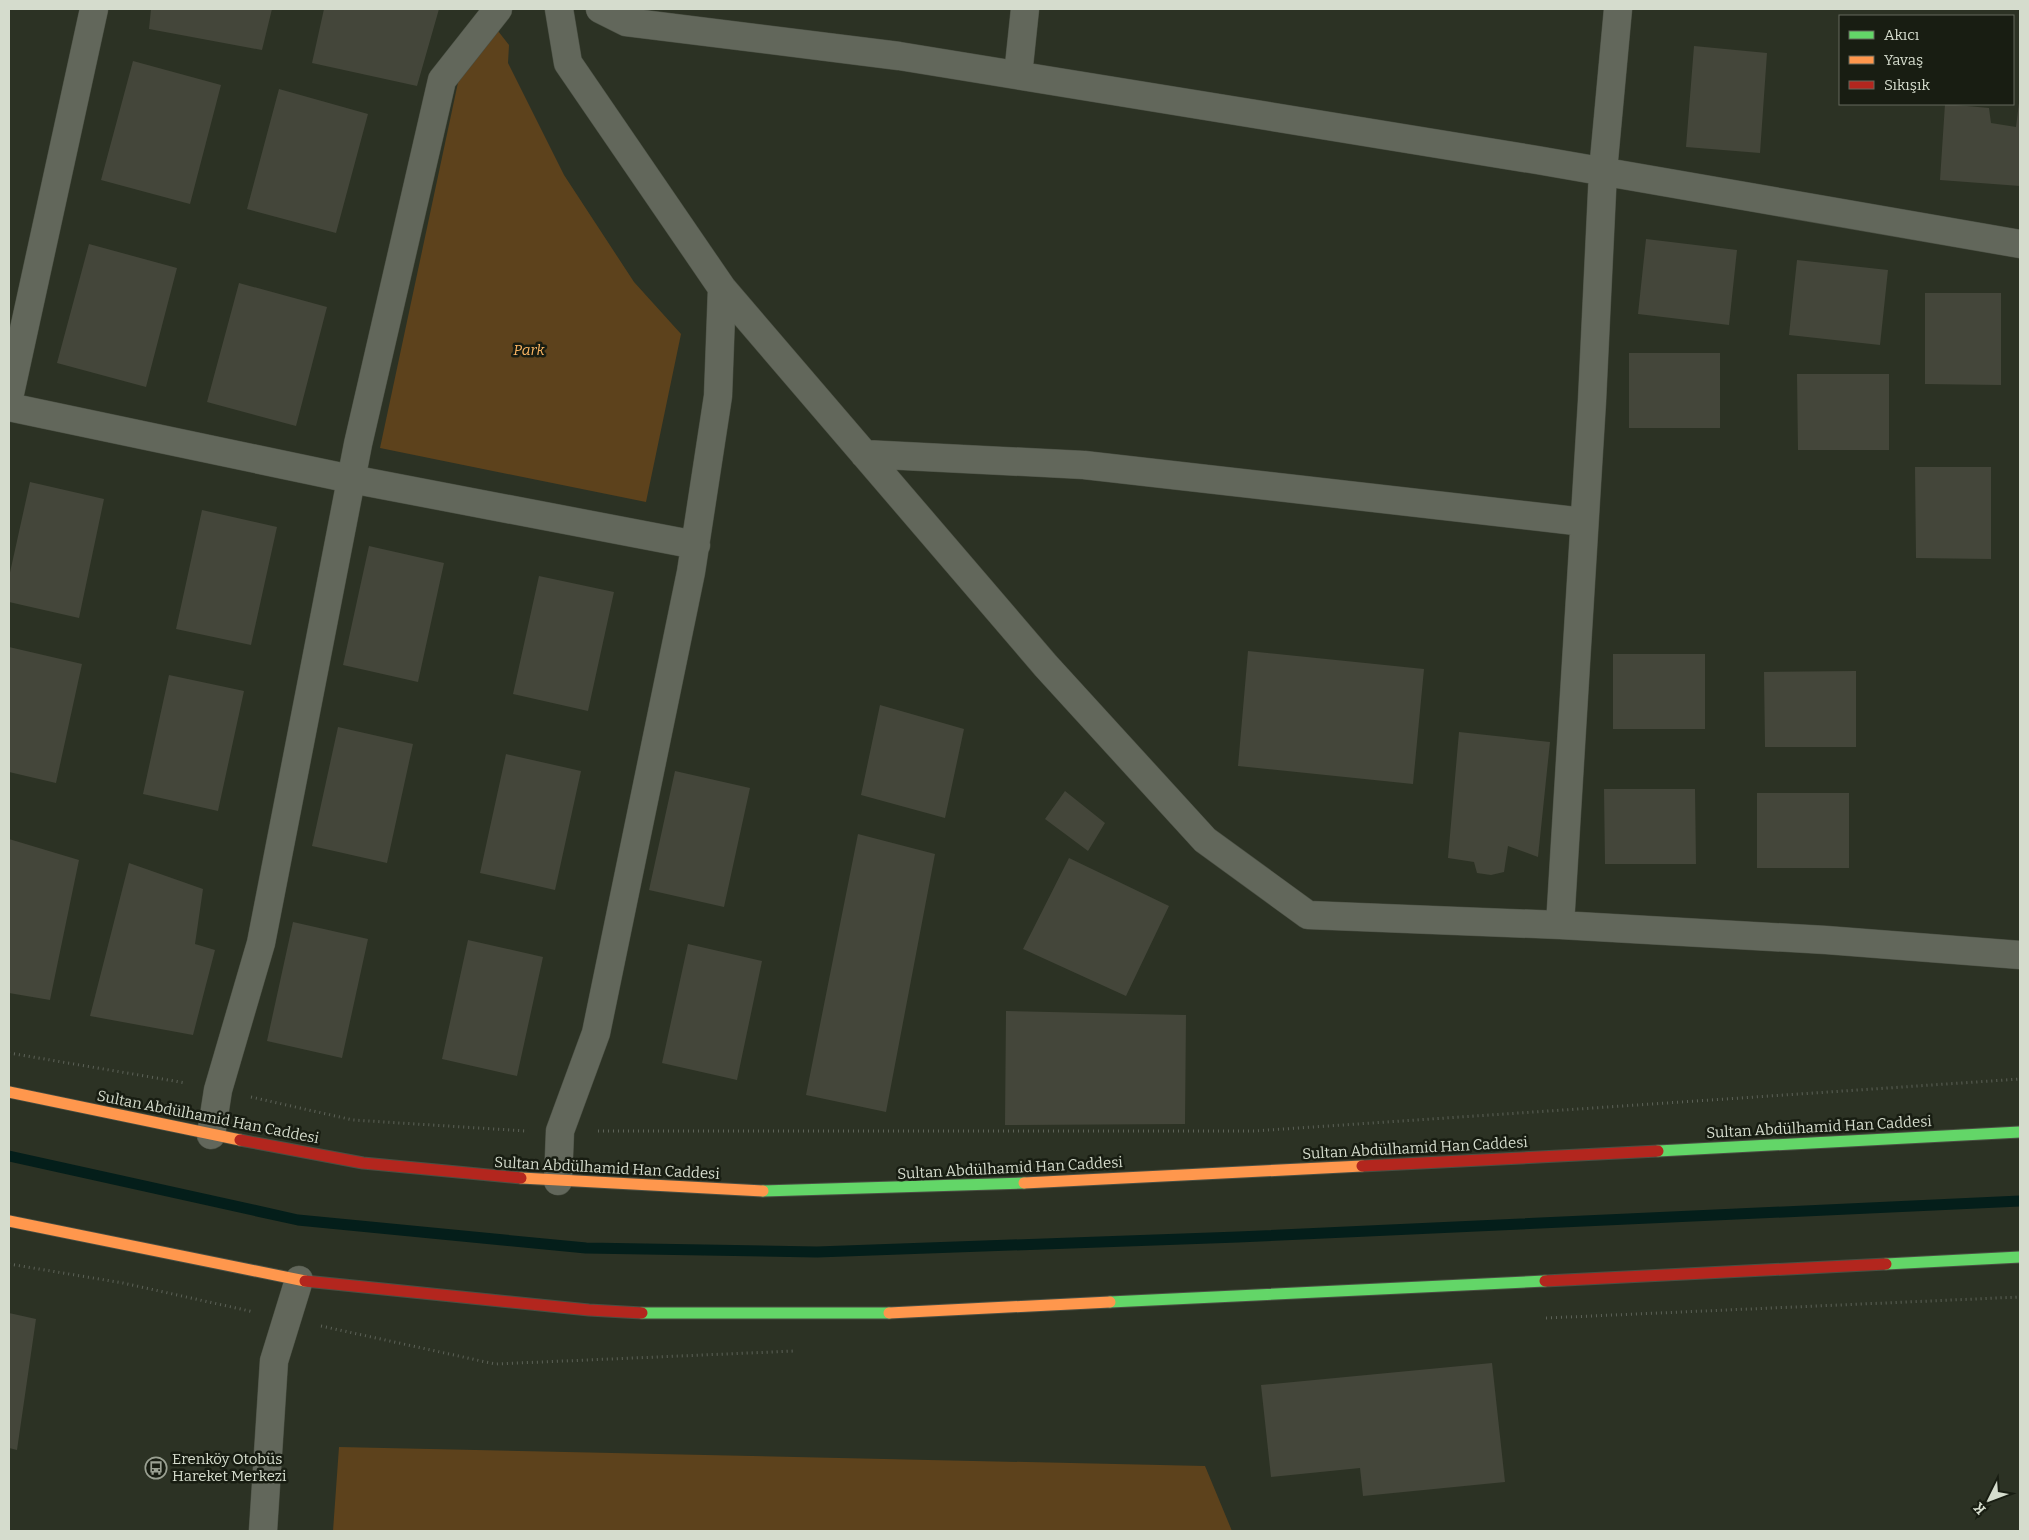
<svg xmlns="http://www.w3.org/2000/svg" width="2029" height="1540" viewBox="0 0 2029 1540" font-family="Bitter,serif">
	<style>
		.green { fill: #5d421c }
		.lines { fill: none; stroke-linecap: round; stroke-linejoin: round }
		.stream { stroke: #041e1a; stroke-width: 11 }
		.building { fill: #44463a }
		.street-casing { stroke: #4a4f43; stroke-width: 29 }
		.fast-casing { stroke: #4a4f43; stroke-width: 13 }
		.slow-casing { stroke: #4a4f43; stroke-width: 13 }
		.jam-casing { stroke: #4a4f43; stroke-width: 13 }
		.path { stroke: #5d6258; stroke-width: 3; stroke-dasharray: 1 4; stroke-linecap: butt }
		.street { stroke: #62675b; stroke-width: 28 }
		.fast { stroke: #63d668; stroke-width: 11 }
		.slow { stroke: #ff974d; stroke-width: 11 }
		.jam { stroke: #b3261e; stroke-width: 11 }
		.labels { text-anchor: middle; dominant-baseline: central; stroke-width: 5; stroke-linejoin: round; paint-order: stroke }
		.park-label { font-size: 15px; font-style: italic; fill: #fbb563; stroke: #181d12 }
		.street-label { font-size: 15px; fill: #d5dccd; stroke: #181d12 }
		.poi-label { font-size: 15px; fill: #d5dccd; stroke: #181d12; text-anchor: start }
	</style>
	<rect width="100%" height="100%" fill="#2c3224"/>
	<!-- green -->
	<path class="green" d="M498 31 509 45 508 63 564 175 634 282 681 334 646 502 380 448 466 45Z
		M339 1447 1205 1466 1232 1531H333Z"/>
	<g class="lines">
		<!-- stream -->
		<path class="stream" d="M9 1156 298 1220 586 1248 817 1252 1238 1237 2020 1201"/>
	</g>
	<!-- building -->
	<path class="building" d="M151 9H272L262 50 149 29Z
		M324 9H439L417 86 312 63Z
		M1694 46 1767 53 1760 153 1686 147Z
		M133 61 221 85 190 204 101 180Z
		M279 89 368 114 336 233 247 209Z
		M2019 103 2020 186 1940 180 1945 104 1989 108 1991 123 2016 127Z
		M1646 239 1737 250 1729 325 1638 314Z
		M89 244 177 268 146 387 57 363Z
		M1797 260 1888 270 1880 345 1789 335Z
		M239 283 327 307 296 426 207 402Z
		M1925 293H2001V385L1925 384Z
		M1629 353H1720V428H1629Z
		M1797 374H1889V450H1798Z
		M1915 467H1991V559L1916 558Z
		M30 482 104 499 79 618 9 602V577Z
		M202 510 277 527 251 645 176 629Z
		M369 546 444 563 418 682 343 665Z
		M539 576 614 592 588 711 513 694Z
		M9 647 82 664 56 783 9 772Z
		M1248 651 1424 669 1413 784 1238 766Z
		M1613 654H1705V729H1613Z
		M1856 671V747H1765L1764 672Z
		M169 675 244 691 218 811 143 794Z
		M880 705 964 729 945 818 861 795Z
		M338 727 413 744 387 863 312 846Z
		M1459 732 1550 742 1538 857 1508 846 1504 872 1491 875 1477 873 1474 862 1448 858Z
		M506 754 581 771 555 890 480 873Z
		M675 771 750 788 724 907 649 890Z
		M1604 789H1695L1696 864H1605Z
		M1065 791 1105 823 1088 851 1045 819Z
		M1757 793H1849V868H1757Z
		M858 834 935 854 886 1112 806 1095Z
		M9 839 79 860 50 1000 9 993Z
		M1069 858 1169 906 1126 996 1023 949Z
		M129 863 203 889 195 944 215 950 193 1035 90 1016Z
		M293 922 368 939 342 1058 267 1041Z
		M468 940 543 957 517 1076 442 1059Z
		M688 944 762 961 737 1080 662 1063Z
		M1006 1011 1186 1015 1185 1124 1005 1125Z
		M9 1313 36 1319 17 1450 9 1448Z
		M1492 1363 1505 1482 1363 1496 1360 1468 1271 1477 1261 1385Z"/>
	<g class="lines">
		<!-- street casing -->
		<g class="street-casing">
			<path id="street" d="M559 9 568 63 722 288 1046 666 1205 840 1308 915 1560 925 1826 940 2020 955
				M600 9 626 22 899 56 1537 160 2020 244
				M1018 75 1025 9
				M9 398 94 9
				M9 407 351 479 696 545
				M864 454 1084 465 1584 522
				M1560 925 1592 401 1603 171 1618 9
				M211 1135 218 1090 261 943 358 444 442 80 498 9
				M558 1181 560 1131 596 1033 691 572 718 396 722 288
				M263 1531 274 1361 299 1280"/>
		</g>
		<!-- fast casing -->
		<g class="fast-casing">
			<path id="fast" d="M1658 1151 2020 1132
				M763 1191 1024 1183
				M1886 1264 2020 1257
				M1110 1302 1545 1281
				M642 1313H889"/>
		</g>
		<!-- slow casing -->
		<g class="slow-casing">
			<path id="slow" d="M9 1092 240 1140
				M521 1178 763 1191
				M1024 1183 1362 1166
				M9 1221 305 1281
				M889 1313 1110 1302"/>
		</g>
		<!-- jam casing -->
		<g class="jam-casing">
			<path id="jam" d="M240 1140 363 1163 521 1178
				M1362 1166 1658 1151
				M305 1281 589 1310 642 1313
				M1545 1281 1886 1264"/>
		</g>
		<!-- path -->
		<path class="path" d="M9 1053 186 1083
			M251 1097 353 1120 526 1131
			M598 1131H1254L2020 1079
			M9 1264 123 1283 254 1312
			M1546 1318 2020 1297
			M321 1326 495 1364 795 1351"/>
		<!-- street -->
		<use href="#street" class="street"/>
		<!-- fast -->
		<use href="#fast" class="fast"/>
		<!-- slow -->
		<use href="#slow" class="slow"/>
		<!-- jam -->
		<use href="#jam" class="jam"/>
	</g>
	<!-- icons -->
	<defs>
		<g id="bus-ring" transform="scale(1.125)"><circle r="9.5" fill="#181d12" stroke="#9aa092" stroke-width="1.5"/><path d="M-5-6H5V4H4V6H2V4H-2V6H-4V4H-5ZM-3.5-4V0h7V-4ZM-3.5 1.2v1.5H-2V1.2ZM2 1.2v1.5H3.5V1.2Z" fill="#9aa092"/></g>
	</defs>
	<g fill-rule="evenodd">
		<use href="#bus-ring" x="156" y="1468"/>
	</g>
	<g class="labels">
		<!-- park labels -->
		<g class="park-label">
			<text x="529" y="350">Park</text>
		</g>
		<!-- street labels -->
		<g class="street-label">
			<text transform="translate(208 1117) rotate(11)">Sultan Abdülhamid Han Caddesi</text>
			<text transform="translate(1819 1127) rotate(-3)">Sultan Abdülhamid Han Caddesi</text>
			<text transform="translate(1415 1148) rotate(-3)">Sultan Abdülhamid Han Caddesi</text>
			<text transform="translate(607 1168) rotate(3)">Sultan Abdülhamid Han Caddesi</text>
			<text transform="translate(1010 1168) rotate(-3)">Sultan Abdülhamid Han Caddesi</text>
		</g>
		<!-- poi labels -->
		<g class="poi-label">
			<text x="172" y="1459">Erenköy Otobüs<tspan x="172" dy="17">Hareket Merkezi</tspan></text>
		</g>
	</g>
	<!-- border -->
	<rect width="2029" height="1540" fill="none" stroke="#d5dccd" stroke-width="20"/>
	<!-- legend -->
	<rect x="1839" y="15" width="175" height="90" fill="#181d12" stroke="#64695d"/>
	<rect x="1849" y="31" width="25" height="8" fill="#63d668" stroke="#64695d"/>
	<text x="1884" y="40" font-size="15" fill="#d5dccd">Akıcı</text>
	<rect x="1849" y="56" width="25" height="8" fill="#ff974d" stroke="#64695d"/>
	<text x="1884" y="65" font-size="15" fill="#d5dccd">Yavaş</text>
	<rect x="1849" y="81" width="25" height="8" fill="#b3261e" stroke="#64695d"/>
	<text x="1884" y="90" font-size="15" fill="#d5dccd">Sıkışık</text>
	<!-- north arrow -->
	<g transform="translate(1989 1500) rotate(228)" stroke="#181d12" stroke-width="4" paint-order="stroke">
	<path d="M0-4L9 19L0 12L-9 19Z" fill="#d5dccd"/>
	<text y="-8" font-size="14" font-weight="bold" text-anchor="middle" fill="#d5dccd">K</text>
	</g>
</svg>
